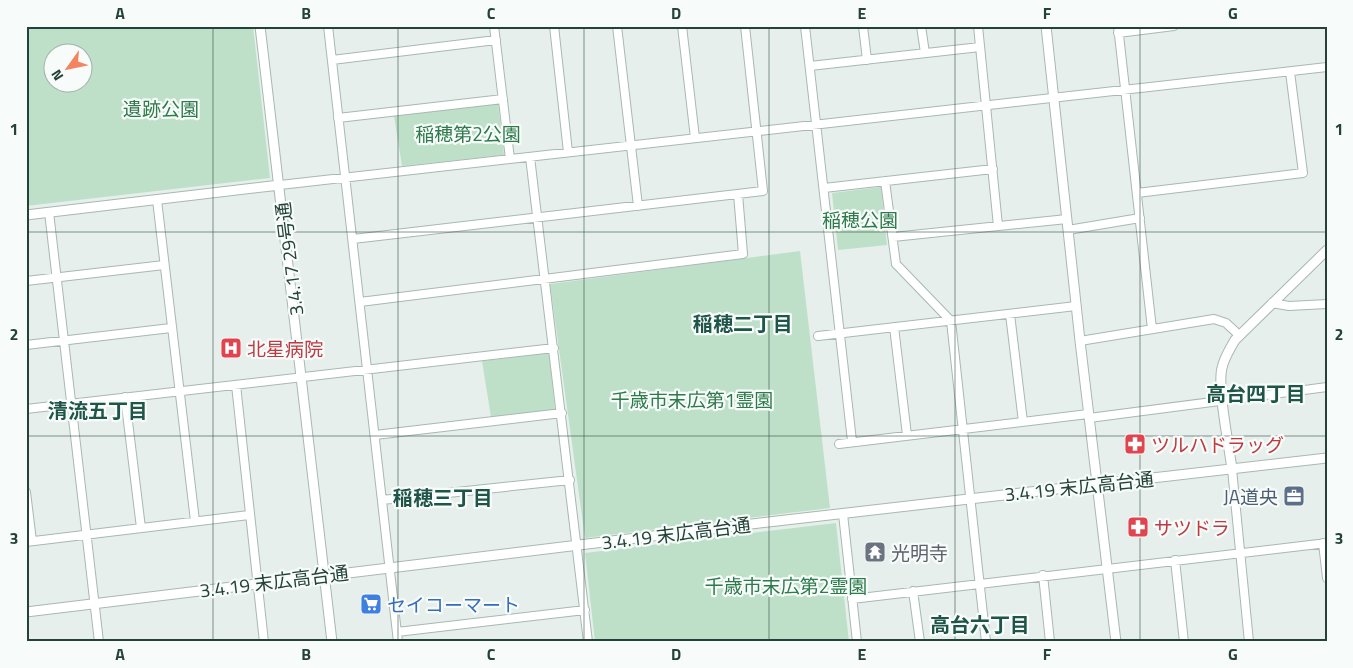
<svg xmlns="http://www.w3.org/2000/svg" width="1353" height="668" viewBox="0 0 1353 668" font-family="'Titillium Web','Noto Sans JP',sans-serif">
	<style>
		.green { fill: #bfe0c8; fill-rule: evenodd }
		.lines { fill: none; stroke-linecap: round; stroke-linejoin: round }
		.minor-casing { stroke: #a8b8b2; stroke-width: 10 }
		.tertiary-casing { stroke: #a8b8b2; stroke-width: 11 }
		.minor { stroke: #fff; stroke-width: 8 }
		.tertiary { stroke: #fff; stroke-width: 9 }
		.grid { fill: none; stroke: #24423a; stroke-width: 1; stroke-opacity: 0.55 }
		.labels { text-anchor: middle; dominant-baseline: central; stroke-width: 4.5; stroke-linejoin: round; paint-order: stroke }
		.park-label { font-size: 19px; fill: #2d7a4b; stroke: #f7fbf9 }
		.street-label { font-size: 19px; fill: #24423a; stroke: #f7fbf9 }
		.health-label { font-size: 19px; fill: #be3a42; stroke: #f7fbf9; text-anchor: start }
		.service-label { font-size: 19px; fill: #4e5e75; stroke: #f7fbf9; text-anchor: end }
		.worship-label { font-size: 19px; fill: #5b616d; stroke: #f7fbf9; text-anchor: start }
		.shop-label { font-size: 19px; fill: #366cbe; stroke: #f7fbf9; text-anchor: start }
		.neighbourhood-label { font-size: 20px; font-weight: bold; fill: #1f5548; stroke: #f7fbf9 }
		.neatline { fill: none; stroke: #24423a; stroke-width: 2 }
		.grid-label { font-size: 16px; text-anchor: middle; font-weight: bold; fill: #24423a }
	</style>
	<rect width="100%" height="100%" fill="#e6efeb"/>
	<!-- green -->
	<path class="green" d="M26 26H253L270 178 26 206ZM52 52H82V82H52Z
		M498 103 504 155 402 166 394 116Z
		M881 187 887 245 838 250 832 193Z
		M800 251 830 508 585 538 550 284Z
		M549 353 555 410 491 417 482 361Z
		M836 523 849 642H595L585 553Z"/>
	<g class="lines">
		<!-- minor casing -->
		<g class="minor-casing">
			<path id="minor" d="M328 26 398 642
				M494 26 510 159
				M554 26 568 152
				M617 26 638 206
				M682 26 695 138
				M805 26 852 441
				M863 26 867 60
				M921 26 925 53
				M978 26 998 226
				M1118 26 1152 329
				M1118 33 1174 26
				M332 60 496 40
				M810 66 980 47
				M338 118 503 99
				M530 157 588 642
				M885 181 896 264 951 321 986 642
				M280 185 1327 67
				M824 188 993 169
				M1137 193 1303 173 1290 72
				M157 200 195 521
				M49 212 99 642
				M1068 230 1140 218
				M893 237 1067 219
				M353 239 763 191 745 26
				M26 281 164 265
				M360 302 743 254 738 194
				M1272 303 1289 306 1327 304
				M1010 314 1023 422
				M894 327 907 435
				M818 336 1076 306
				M1080 341 1214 319 1226 323 1239 335
				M26 345 171 328
				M236 385 264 642
				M125 397 141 528
				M26 409 554 348
				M1089 418 1327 387
				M375 435 562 413
				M839 444 1088 414
				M1232 469 1249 642
				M26 492 32 541
				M382 500 570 480
				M843 514 857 642
				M26 542 249 515
				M1323 543 1327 578
				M1175 560 1184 642
				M1043 575 1050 642
				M913 591 920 642
				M852 599 1327 543
				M397 632 585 610"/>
		</g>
		<!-- tertiary casing -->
		<g class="tertiary-casing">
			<path id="tertiary" d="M260 26 332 642
				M1046 26 1080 341 1116 642
				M26 215 280 185
				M1232 469C1229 446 1217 387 1222 368 1224 358 1230 349 1235 340L1327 250
				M26 612 777 521 1327 458"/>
		</g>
		<!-- minor -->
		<use href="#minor" class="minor"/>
		<!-- tertiary -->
		<use href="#tertiary" class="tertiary"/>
	</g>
	<!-- grid -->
	<path class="grid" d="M213 26V642M398 26V642M584 26V642M769 26V642M955 26V642M1140 26V642M26 232H1327M26 436H1327"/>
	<!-- icons -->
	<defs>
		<g id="hospital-square" transform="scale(1.125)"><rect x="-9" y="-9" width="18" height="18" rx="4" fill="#e0444e" stroke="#f7fbf9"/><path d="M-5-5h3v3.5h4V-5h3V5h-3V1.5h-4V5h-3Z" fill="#fff"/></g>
		<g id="pharmacy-square" transform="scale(1.125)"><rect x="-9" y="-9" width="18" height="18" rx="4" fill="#e0444e" stroke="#f7fbf9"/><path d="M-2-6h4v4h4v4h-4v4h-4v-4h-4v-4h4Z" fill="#fff"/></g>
		<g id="office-square" transform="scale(1.125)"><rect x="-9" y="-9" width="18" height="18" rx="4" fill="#5c6f8a" stroke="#f7fbf9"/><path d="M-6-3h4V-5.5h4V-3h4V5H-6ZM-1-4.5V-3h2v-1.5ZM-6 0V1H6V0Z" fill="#fff"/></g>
		<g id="temple-square" transform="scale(1.125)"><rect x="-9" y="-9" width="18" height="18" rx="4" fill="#6b7280" stroke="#f7fbf9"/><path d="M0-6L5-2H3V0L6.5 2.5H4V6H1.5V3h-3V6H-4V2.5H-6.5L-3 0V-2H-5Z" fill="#fff"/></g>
		<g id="supermarket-square" transform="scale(1.125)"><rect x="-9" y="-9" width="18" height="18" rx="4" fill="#3f7fe0" stroke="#f7fbf9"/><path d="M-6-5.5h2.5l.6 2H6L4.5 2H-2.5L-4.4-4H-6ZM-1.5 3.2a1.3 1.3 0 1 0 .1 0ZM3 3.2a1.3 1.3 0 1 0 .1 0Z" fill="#fff"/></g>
	</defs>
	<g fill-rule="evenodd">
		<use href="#hospital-square" x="231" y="348"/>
		<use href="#pharmacy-square" x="1135" y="444"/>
		<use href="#office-square" x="1294" y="496"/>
		<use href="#pharmacy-square" x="1138" y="527"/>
		<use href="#temple-square" x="875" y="552"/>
		<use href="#supermarket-square" x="371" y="604"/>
	</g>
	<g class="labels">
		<!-- park labels -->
		<g class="park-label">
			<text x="161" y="108">遺跡公園</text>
			<text x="468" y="133">稲穂第2公園</text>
			<text x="860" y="219">稲穂公園</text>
			<text x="692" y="399">千歳市末広第1霊園</text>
			<text x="786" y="585">千歳市末広第2霊園</text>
		</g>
		<!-- street labels -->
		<g class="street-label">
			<text transform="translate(289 259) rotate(-97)">3.4.17 29号通</text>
			<text transform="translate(1079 486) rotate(-6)">3.4.19 末広高台通</text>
			<text transform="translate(676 533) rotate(-7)">3.4.19 末広高台通</text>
			<text transform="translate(274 581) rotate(-7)">3.4.19 末広高台通</text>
		</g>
		<!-- health labels -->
		<g class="health-label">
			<text x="247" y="348">北星病院</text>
			<text x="1151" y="444">ツルハドラッグ</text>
			<text x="1154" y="527">サツドラ</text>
		</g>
		<!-- service labels -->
		<g class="service-label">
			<text x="1278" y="496">JA道央</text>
		</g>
		<!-- worship labels -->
		<g class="worship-label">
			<text x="891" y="552">光明寺</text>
		</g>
		<!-- shop labels -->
		<g class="shop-label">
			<text x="387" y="604">セイコーマート</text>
		</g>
		<!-- neighbourhood labels -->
		<g class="neighbourhood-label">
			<text x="743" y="323">稲穂二丁目</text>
			<text x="1256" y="393">高台四丁目</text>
			<text x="98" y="410">清流五丁目</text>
			<text x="443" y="497">稲穂三丁目</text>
			<text x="980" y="624">高台六丁目</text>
		</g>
	</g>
	<!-- border -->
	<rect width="1353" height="668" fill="none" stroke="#f7fbf9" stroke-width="55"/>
	<!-- north arrow -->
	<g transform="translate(68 68) rotate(237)"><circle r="24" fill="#f7fbf9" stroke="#a3b1ad"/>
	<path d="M0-4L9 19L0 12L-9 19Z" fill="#f4845f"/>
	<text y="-8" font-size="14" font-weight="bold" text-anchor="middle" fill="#24423a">N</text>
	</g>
	<rect x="28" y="28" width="1298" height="612" class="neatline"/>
	<g class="grid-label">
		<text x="120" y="19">A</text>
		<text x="306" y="19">B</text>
		<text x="491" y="19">C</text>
		<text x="676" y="19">D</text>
		<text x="862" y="19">E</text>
		<text x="1047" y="19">F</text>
		<text x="1233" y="19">G</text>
		<text x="14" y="135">1</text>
		<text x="1339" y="135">1</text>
		<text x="14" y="340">2</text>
		<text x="1339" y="340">2</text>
		<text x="14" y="544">3</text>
		<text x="1339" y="544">3</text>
		<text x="120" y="660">A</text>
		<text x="306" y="660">B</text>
		<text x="491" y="660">C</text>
		<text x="676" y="660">D</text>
		<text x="862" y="660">E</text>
		<text x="1047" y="660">F</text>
		<text x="1233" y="660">G</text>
	</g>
</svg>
